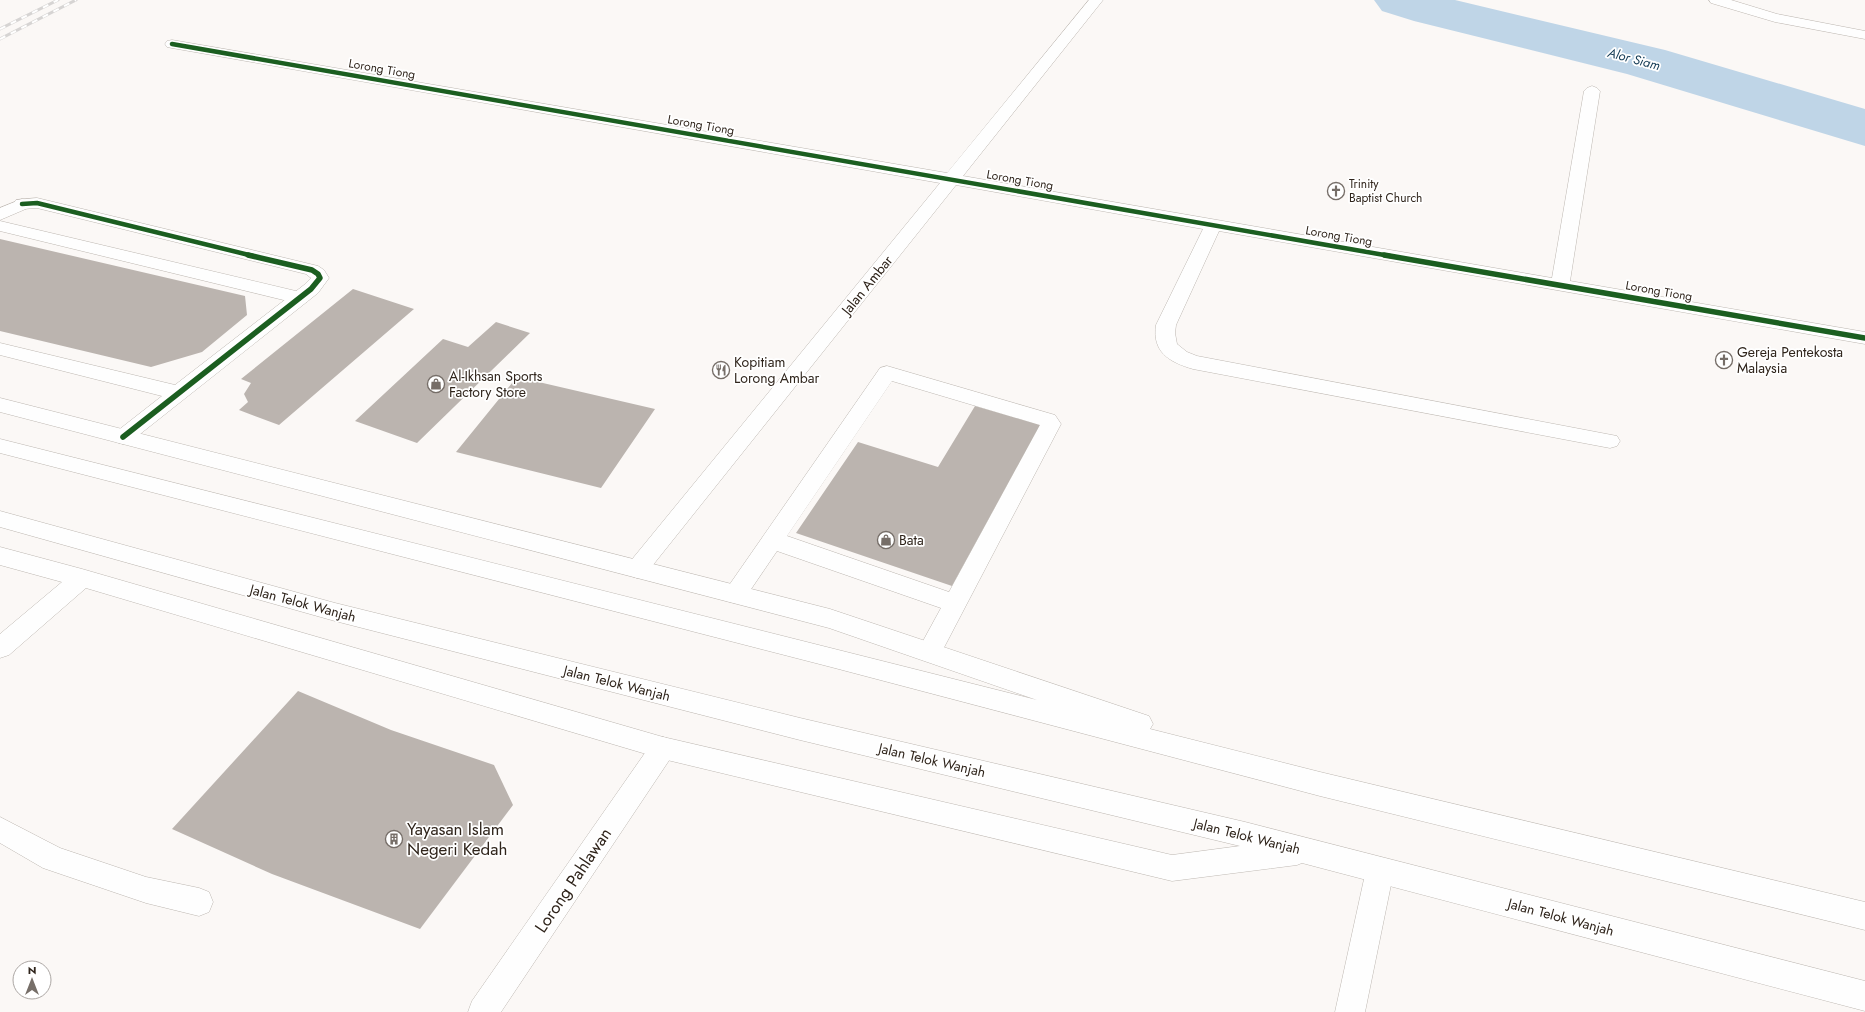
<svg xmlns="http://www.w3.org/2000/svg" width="1865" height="1012" viewBox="0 0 1865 1012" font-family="Jost,sans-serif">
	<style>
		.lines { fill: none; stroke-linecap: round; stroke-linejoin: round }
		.river { fill: #bfd5e7; fill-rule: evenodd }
		.building { fill: #bbb4af }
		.lane-casing { stroke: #bdb7b1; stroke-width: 1 }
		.street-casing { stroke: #bdb7b1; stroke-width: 1 }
		.secondary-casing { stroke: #bdb7b1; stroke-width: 1 }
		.lane { fill: #fefefe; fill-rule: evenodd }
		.street { fill: #fefefe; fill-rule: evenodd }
		.secondary { fill: #fefefe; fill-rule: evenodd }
		.rail-casing { stroke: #d6d4d3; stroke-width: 3 }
		.rail { stroke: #fff; stroke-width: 2; stroke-dasharray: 6; stroke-linecap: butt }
		.cycleway-far1-casing { stroke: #fff; stroke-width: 6 }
		.cycleway-casing { stroke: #fff; stroke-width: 8 }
		.cycleway-far1 { stroke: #1b5e20; stroke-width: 4.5 }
		.cycleway { stroke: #1b5e20; stroke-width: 5.5 }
		.labels { text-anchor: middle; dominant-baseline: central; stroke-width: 3.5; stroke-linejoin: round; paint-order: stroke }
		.far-street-label { font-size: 12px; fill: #2f241b; stroke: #fff }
		.far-poi-label { font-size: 12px; fill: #2f241b; stroke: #fff; text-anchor: start }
		.far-water-label { font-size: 13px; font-style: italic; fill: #103852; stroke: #fff }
		.street-label { font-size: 14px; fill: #2f241b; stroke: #fff }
		.poi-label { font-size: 14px; fill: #2f241b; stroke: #fff; text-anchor: start }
		.near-poi-label { font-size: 17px; fill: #2f241b; stroke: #fff; text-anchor: start }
		.near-street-label { font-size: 17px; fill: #2f241b; stroke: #fff }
	</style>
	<rect width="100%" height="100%" fill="#fbf8f6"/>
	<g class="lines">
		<!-- river -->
		<path class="river" d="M1374 0H1455L1665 50 1865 109V146L1627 74 1414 21 1382 11Z"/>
	</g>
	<!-- building -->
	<path class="building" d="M0 239 245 296 247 315 202 352 151 367 0 331Z
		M353 289 414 309 279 425 239 410 248 402 244 394 251 383 241 379Z
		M496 322 530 333 417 443 355 421 443 339 468 347Z
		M517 377 655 409 601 488 456 452Z
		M975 406 1040 425 952 586 796 533 858 442 938 467Z
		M298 691 391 730 494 765 513 805 420 929 272 874 172 829Z"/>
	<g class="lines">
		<!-- lane casing -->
		<g class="lane-casing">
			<path id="lane" d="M22 199 28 200 31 204 28 208 0 220V208Z
				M0 221 300 292 307 294 309 298 307 302 300 304 0 231Z
				M887 366 1055 415 1061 424 938 659 929 662 920 659 917 652 941 608 777 551 743 601 735 603 727 601 723 594 880 368ZM892 381 1040 425 949 592 787 536Z"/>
		</g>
		<!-- street casing -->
		<g class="street-casing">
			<path id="street" d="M1089 0H1103L963 176 1552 278 1584 91 1587 88 1592 86 1597 88 1600 91 1570 281 1865 332V344L1219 231 1176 325 1175 333 1177 344 1187 352 1197 356 1617 436 1620 441 1617 446 1610 448 1193 369C1169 362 1152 352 1156 325L1203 229 956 185 645 575 637 578 629 575 625 569 629 563 940 183 172 48 167 47 165 44 167 41 172 40 947 173Z
				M1709 0H1731L1777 14 1865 31V39L1775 22 1711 3Z
				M37 198 318 266 324 270 329 278 318 293 130 442 123 444 116 442 113 437 116 432 162 396 0 355V343L175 385 304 285 311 278 306 274 37 208 22 209 16 208 13 204 16 200Z
				M663 737 672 740 676 748 672 756 501 1012H468L472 1001 654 740Z
				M0 817 60 848 146 877 199 888 209 892 213 902 209 912 199 916 146 903 43 868 0 843Z
				M1380 857 1390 861 1394 870 1365 1012H1335L1366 870 1370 861Z"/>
		</g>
		<!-- secondary casing -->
		<g class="secondary-casing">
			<path id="secondary" d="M0 398 830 609 1149 716 1153 724 1150 729 1320 772 1865 902V930L1320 796 831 667 0 453V439L1037 700 829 628 0 412Z
				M0 511 335 603 800 718 1245 822 1865 981V1011L1302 863 1297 865 1172 881 663 759 86 588 9 655 0 658V634L62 582 0 565V547L82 569 663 737 1172 855 1240 846 800 740 335 621 0 527Z"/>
		</g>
		<!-- lane -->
		<use href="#lane" class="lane"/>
		<!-- street -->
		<use href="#street" class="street"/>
		<!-- secondary -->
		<use href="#secondary" class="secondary"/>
		<!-- rail casing -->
		<g class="rail-casing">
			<path id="rail" d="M0 29 58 0
				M0 39 76 0"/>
		</g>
		<!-- rail -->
		<use href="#rail" class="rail"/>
		<!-- cycleway-far1 casing -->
		<g class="cycleway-far1-casing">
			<path id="cycleway-far1" d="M172 44 1390 256
				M22 204 37 203 253 256"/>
		</g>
		<!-- cycleway casing -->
		<g class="cycleway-casing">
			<path id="cycleway" d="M1384 255 1865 338
				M123 437 311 289 320 278 318 274 312 270 248 255"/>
		</g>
		<!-- cycleway-far1 -->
		<use href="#cycleway-far1" class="cycleway-far1"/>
		<!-- cycleway -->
		<use href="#cycleway" class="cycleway"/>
	</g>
	<!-- icons -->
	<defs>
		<g id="church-ring" transform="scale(0.9)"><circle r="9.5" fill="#fff" stroke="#766e68" stroke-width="1.5"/><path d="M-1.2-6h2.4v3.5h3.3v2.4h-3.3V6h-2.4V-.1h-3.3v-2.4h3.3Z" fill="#766e68"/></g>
		<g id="restaurant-ring" transform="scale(0.9)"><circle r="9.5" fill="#fff" stroke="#766e68" stroke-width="1.5"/><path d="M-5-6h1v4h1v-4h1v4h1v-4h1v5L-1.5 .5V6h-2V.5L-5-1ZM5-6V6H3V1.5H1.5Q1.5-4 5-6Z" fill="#766e68"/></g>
		<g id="shop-ring" transform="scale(0.9)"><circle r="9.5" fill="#fff" stroke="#766e68" stroke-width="1.5"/><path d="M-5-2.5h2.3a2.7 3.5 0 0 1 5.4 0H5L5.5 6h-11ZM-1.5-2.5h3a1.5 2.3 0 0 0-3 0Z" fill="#766e68"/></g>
		<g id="building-ring" transform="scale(0.9)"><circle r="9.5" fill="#fff" stroke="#766e68" stroke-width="1.5"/><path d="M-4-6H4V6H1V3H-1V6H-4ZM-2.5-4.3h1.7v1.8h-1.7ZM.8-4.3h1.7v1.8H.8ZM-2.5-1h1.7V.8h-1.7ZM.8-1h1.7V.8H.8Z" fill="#766e68"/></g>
	</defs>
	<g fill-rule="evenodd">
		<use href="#church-ring" x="1336" y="191"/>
		<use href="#church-ring" x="1724" y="360"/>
		<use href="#restaurant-ring" x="721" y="370"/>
		<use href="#shop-ring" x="436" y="384"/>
		<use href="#shop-ring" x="886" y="540"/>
		<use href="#building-ring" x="394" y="839"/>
	</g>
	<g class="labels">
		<!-- far-street labels -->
		<g class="far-street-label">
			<text transform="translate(382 69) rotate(10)">Lorong Tiong</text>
			<text transform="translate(701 125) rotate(10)">Lorong Tiong</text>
			<text transform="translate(1020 180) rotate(10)">Lorong Tiong</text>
			<text transform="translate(1339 236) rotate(10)">Lorong Tiong</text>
			<text transform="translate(1659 291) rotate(10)">Lorong Tiong</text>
		</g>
		<!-- far-poi labels -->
		<g class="far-poi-label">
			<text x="1349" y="184">Trinity<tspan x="1349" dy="14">Baptist Church</tspan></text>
		</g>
		<!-- far-water labels -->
		<g class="far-water-label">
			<text transform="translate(1634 59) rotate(15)">Alor Siam</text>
		</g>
		<!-- street labels -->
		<g class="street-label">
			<text transform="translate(867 285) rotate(-51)">Jalan Ambar</text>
			<text transform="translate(303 603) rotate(15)">Jalan Telok Wanjah</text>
			<text transform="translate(617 683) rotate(14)">Jalan Telok Wanjah</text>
			<text transform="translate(932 760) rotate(13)">Jalan Telok Wanjah</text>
			<text transform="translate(1247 836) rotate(14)">Jalan Telok Wanjah</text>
			<text transform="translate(1561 917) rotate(15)">Jalan Telok Wanjah</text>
		</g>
		<!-- poi labels -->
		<g class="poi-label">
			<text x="1737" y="352">Gereja Pentekosta<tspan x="1737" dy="16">Malaysia</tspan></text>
			<text x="734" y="362">Kopitiam<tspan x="734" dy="16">Lorong Ambar</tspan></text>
			<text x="449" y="376">Al-Ikhsan Sports<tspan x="449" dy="16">Factory Store</tspan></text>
			<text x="899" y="540">Bata</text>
		</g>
		<!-- near-poi labels -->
		<g class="near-poi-label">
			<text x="407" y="829">Yayasan Islam<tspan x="407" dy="20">Negeri Kedah</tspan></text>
		</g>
		<!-- near-street labels -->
		<g class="near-street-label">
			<text transform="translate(573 880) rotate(-56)">Lorong Pahlawan</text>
		</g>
	</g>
	<!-- north arrow -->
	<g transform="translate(32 980)"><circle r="19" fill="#ffffff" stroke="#aca7a4"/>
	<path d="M0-3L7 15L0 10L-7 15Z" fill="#766e68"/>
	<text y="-6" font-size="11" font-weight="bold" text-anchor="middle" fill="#2f241b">N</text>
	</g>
</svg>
